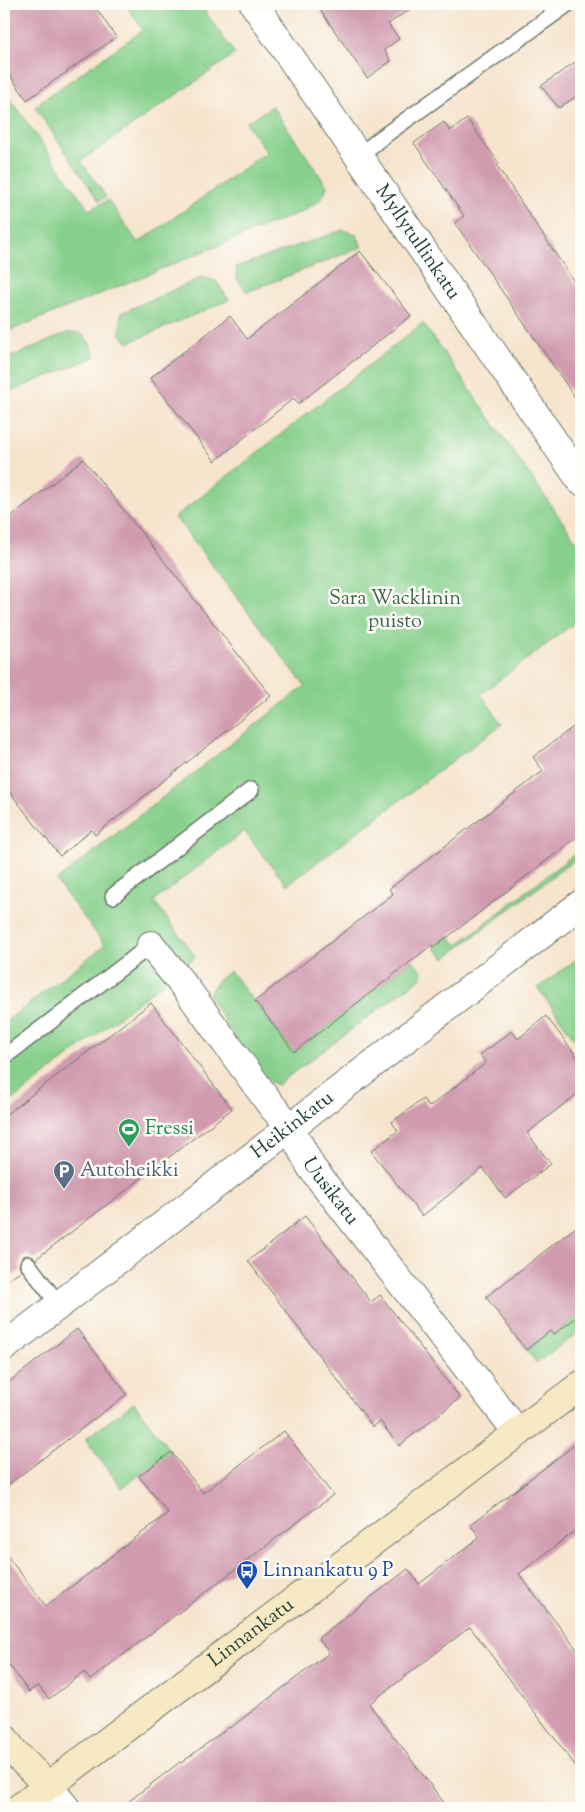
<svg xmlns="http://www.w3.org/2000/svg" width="585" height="1812" viewBox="0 0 585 1812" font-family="'Sorts Mill Goudy',serif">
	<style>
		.green { fill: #87d08c; stroke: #538660 }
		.building { fill: #d09aaf }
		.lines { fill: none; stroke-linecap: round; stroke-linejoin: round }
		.lane-casing { stroke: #6a776a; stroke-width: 18 }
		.street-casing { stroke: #6a776a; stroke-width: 30 }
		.secondary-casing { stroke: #6a776a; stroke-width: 30 }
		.lane { stroke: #fff; stroke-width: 15 }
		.street { stroke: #fff; stroke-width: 28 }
		.secondary { stroke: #f6e9c3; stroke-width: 28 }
		.labels { text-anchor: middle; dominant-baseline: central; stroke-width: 5; stroke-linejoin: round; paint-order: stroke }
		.street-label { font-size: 20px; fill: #1f3d34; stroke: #fdfcf7 }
		.park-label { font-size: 20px; fill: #39624a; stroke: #fdfcf7 }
		.leisure-label { font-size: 20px; fill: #27864d; stroke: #fdfcf7; text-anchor: start }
		.service-label { font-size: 20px; fill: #4e5e75; stroke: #fdfcf7; text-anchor: start }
		.transit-label { font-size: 20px; fill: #164399; stroke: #fdfcf7; text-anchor: start }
	</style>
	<rect width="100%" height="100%" fill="#fdfcf7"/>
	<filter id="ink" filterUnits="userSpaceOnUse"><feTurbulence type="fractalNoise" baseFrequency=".02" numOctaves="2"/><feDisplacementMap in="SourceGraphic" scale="10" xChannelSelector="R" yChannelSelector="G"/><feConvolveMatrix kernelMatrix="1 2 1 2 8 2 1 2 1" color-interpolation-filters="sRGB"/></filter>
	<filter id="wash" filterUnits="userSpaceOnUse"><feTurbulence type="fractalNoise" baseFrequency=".0096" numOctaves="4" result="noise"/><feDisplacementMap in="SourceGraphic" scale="20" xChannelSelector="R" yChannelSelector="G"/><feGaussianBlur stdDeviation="1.12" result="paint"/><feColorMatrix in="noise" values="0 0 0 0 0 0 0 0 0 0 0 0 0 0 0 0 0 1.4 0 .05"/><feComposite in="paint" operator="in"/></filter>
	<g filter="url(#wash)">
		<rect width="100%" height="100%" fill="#f6e4cd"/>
		<!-- green -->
		<path class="green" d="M125 4H200L235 54 81 161 106 197 99 201 35 107 40 102 143 30Z
			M4 90 89 210 108 200 138 243 267 152 246 123 272 106 327 186C324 201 313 205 301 212L4 333Z
			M343 230 357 235 362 247 247 292 237 279 236 267Z
			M203 277 216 281 229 300 128 343 120 334 121 313Z
			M423 323 581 548V618L481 694 502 724 287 885 244 831 154 901 196 957 4 1107V1023L105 945 56 881 305 686 175 517Z
			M67 333H81L90 343 95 357 4 394V360Z
			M581 849V855L445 958 433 947 449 936 457 945Z
			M581 956V1048L538 988Z
			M413 960 423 972 422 977 277 1085C260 1081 220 1013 208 996L217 981 230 971 294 1052Z
			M581 1314V1330L537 1363 526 1350 550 1331 554 1335Z
			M134 1403 171 1452 122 1488 85 1439Z"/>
		<g id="blocks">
			<!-- building -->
			<path class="building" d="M4 4H93L116 37 27 100 4 67Z
				M316 4H418L388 24 399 39 384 50 391 61 367 78Z
				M581 58V93L559 108 541 86Z
				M467 119 499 163 497 166 581 292V406L455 223 464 216 414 143 444 122 450 131Z
				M360 251 411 316 298 404 294 398 215 461 150 378 230 316 247 339Z
				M83 459 271 696 95 835 91 830 60 856 4 785V522Z
				M581 721V834L449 936 433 947 432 945 294 1052 255 1001 393 894 389 889 543 771 533 757Z
				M151 1003 232 1109 36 1259 27 1255 22 1257 19 1265 21 1270 4 1283V1116Z
				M546 1016 581 1062V1091L527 1133 551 1164 505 1198 483 1168 422 1216 371 1151 398 1131 392 1122 423 1099 429 1107 486 1063 480 1055 512 1031 518 1039Z
				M305 1216 371 1302 380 1295 460 1398 399 1446 380 1421 373 1427 248 1261Z
				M581 1223V1314L553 1335 550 1331 526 1350 486 1297Z
				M77 1329 127 1394 4 1488V1386Z
				M284 1431 333 1495 90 1680 84 1672 49 1699 38 1685 29 1692 4 1658V1552L46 1606 168 1513 139 1476 171 1452 203 1493Z
				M581 1440V1526L519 1574 581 1655V1773L470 1627 369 1704 448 1808H120L180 1762 181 1763 229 1727 230 1728 329 1653 318 1638 408 1569 419 1584 480 1537 470 1525Z"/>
		</g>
	</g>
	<g filter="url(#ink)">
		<use href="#blocks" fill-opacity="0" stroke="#6a776a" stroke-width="1"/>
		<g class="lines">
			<!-- lane casing -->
			<g class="lane-casing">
				<path id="lane" d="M359 156 381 138 568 4
					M113 896 251 790
					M4 1057 151 945
					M28 1264 59 1305"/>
			</g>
			<!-- street casing -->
			<g class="street-casing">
				<g id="street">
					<path id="s1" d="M254 4 581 481"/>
					<path id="s2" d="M151 945 188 991 271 1105 290 1127 311 1167 518 1433"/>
					<path id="s3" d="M4 1347 59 1305 581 904"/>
					<path d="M48 1786 66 1808"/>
				</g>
			</g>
			<!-- secondary casing -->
			<g class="secondary-casing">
				<g id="secondary">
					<path d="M4 1738 14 1752 48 1786"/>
					<path id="s4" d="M19 1808 581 1385"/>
				</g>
			</g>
			<!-- lane -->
			<use href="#lane" class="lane"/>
			<!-- street -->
			<use href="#street" class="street"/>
			<!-- secondary -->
			<use href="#secondary" class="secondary"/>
		</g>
	</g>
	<!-- icons -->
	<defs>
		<g id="stadium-pin" transform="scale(1.125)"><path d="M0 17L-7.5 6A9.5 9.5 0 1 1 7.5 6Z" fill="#2e9e5b" stroke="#fdfcf7"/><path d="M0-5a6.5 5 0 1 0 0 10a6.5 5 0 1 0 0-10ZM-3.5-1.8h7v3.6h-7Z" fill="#fff"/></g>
		<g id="parking-pin" transform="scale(1.125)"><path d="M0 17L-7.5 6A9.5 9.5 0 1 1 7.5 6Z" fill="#5c6f8a" stroke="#fdfcf7"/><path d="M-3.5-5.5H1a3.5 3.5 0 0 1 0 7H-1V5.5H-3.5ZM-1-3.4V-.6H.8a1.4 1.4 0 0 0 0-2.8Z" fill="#fff"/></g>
		<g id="bus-pin" transform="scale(1.125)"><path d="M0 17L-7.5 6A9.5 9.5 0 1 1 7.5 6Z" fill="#1a4fb4" stroke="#fdfcf7"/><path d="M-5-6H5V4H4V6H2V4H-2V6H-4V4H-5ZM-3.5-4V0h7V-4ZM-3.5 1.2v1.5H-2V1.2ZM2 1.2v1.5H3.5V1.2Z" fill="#fff"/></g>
	</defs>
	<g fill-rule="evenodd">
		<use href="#stadium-pin" x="129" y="1129"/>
		<use href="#parking-pin" x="64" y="1171"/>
		<use href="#bus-pin" x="247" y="1571"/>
	</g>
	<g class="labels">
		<!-- street labels -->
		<g class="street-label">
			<text stroke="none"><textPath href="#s1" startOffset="289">Myllytullinkatu</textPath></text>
			<text stroke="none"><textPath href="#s3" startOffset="364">Heikinkatu</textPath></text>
			<text stroke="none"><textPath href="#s2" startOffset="305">Uusikatu</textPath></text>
			<text stroke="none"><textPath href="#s4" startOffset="291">Linnankatu</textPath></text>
		</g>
		<!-- park labels -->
		<g class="park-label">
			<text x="395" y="599">Sara Wacklinin<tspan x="395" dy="23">puisto</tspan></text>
		</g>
		<!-- leisure labels -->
		<g class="leisure-label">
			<text x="145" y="1129">Fressi</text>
		</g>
		<!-- service labels -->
		<g class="service-label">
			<text x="80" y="1171">Autoheikki</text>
		</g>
		<!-- transit labels -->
		<g class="transit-label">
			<text x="263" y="1571">Linnankatu 9 P</text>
		</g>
	</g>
	<!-- margin -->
	<rect width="585" height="1812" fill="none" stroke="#fdfcf7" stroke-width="20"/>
</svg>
